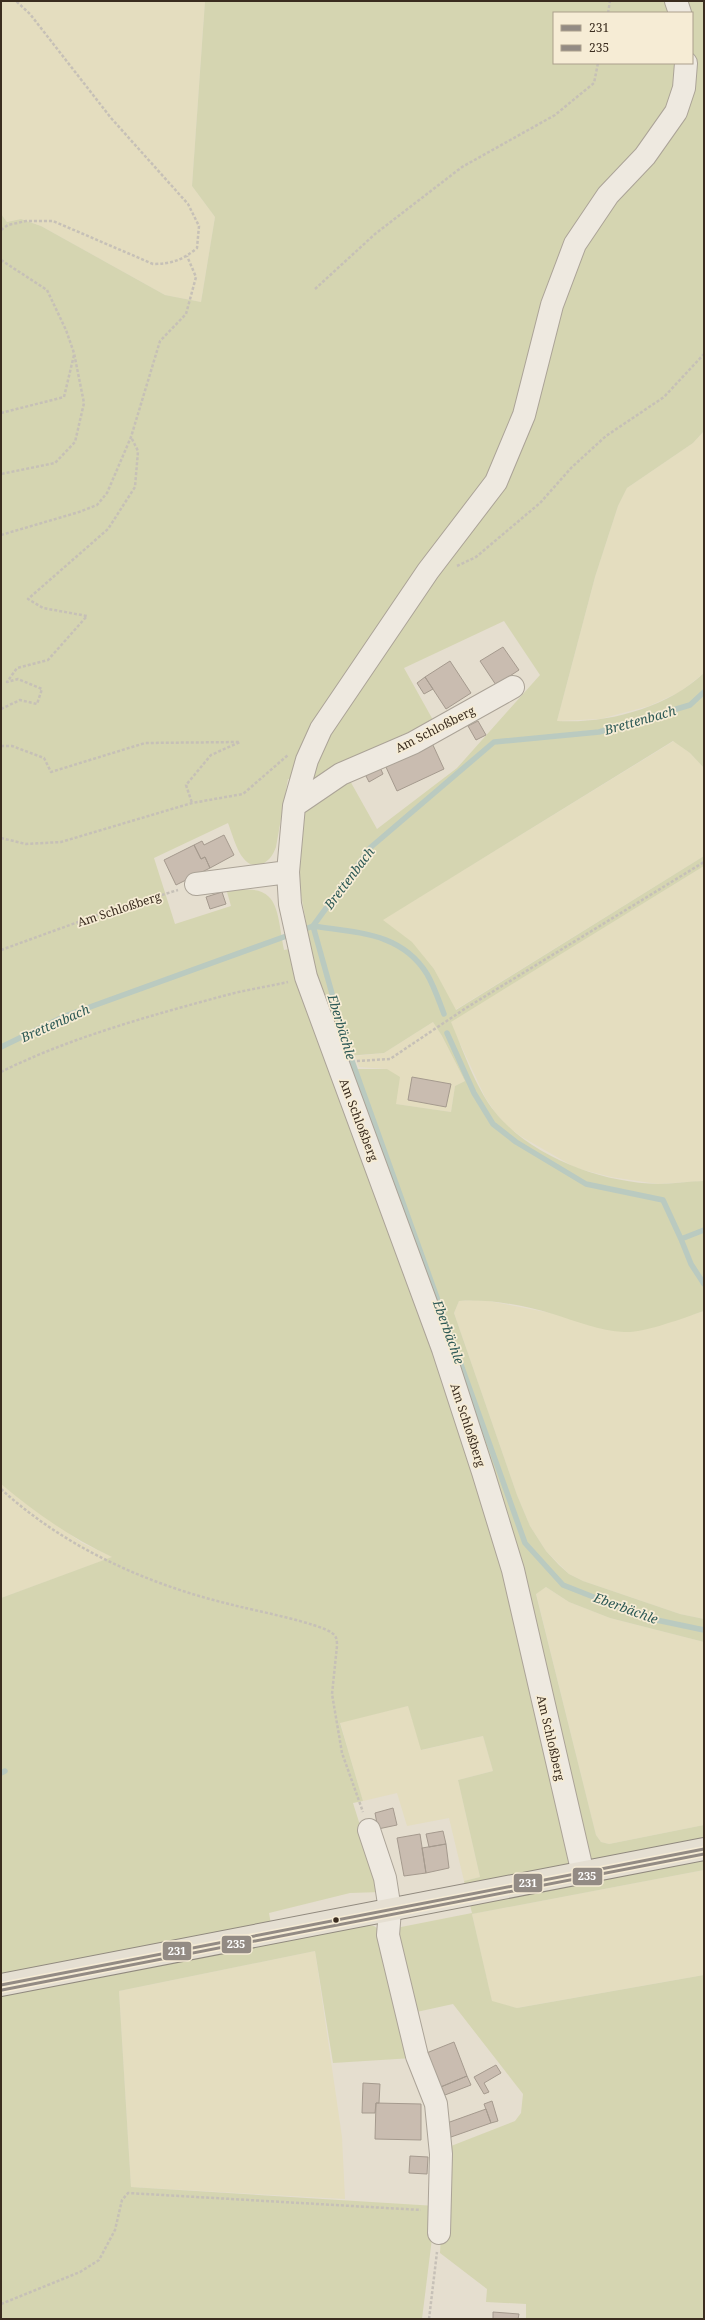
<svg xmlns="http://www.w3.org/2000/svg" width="705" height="2320" viewBox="0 0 705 2320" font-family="'Noto Serif',serif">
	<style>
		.farmland { fill: #e4ddbf }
		.green { fill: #d5d5b1; fill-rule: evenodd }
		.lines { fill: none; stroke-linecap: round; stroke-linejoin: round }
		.stream { stroke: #bacac0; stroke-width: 5.5 }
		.building { fill: #c9bcb0; stroke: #a59a8e }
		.minor-casing { stroke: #aba397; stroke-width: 24 }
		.major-casing { stroke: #90897e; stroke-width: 24 }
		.path { stroke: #c6c0b7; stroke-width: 2.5; stroke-dasharray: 3 2; stroke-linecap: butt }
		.minor { stroke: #eee9e0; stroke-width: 22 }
		.major { stroke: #e5dfd2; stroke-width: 22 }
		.bus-1-casing { stroke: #f6ecd5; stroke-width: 6 }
		.bus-2-casing { stroke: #f6ecd5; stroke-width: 6 }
		.bus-1 { stroke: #938b84; stroke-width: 3 }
		.bus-2 { stroke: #938b84; stroke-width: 3 }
		.bus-dot { fill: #3a2c1f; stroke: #f6ecd5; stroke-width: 1.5 }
		.labels { text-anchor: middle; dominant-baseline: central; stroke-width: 3.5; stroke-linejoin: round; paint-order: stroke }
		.street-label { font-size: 12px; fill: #3a2c1f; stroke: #f6ecd5 }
		.water-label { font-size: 13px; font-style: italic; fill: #2e5a56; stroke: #f6ecd5 }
		.line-badge { stroke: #f6ecd5; stroke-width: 1.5 }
		.badge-label { font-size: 11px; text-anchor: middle; font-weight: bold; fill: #fff }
	</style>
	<rect width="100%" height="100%" fill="#e5decf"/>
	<!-- farmland -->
	<path class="farmland" d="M1 1H205L192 186 215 217 201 302 165 295 41 226 21 219 7 222 1 214Z
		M704 431V673L680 692 649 706 600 719 557 721 595 577 618 506 627 488 693 443Z
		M674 741 690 753 704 768V856L455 1010 434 969 382 920Z
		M704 866V1181L658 1184 611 1177 576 1168 522 1137 507 1126 495 1112 485 1097 450 1022Z
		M433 1022 442 1036 465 1081 455 1086 451 1112 396 1104 387 1069 359 1067 355 1056 384 1053Z
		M475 1300 489 1301 551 1313 603 1329 663 1324 704 1311V1619L680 1614 583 1581 569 1574 546 1551 530 1526 517 1495 454 1313 459 1301Z
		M1 1484 82 1543 113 1557 1 1598Z
		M546 1587 569 1602 610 1618 704 1642V1825L609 1844 601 1842 596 1835 536 1593Z
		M408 1706 422 1750 483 1736 493 1771 458 1780 480 1877 464 1881 449 1818 407 1826 397 1793 363 1801 340 1722Z
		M704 1870V1975L517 2008 492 2002 472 1914Z
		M315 1951 342 2137 345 2199 131 2187 119 1991Z"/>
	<!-- green -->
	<path class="green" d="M205 1H704V431L693 443 627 488 618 506 595 577 557 721C607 724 667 708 704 673V768L690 753 673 741 383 920 412 942 434 969 456 1010 704 856V866L451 1022C464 1052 475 1087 495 1112 531 1157 602 1183 658 1184 674 1184 689 1181 704 1181V1311C683 1318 645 1333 624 1332 600 1331 576 1321 553 1314 523 1305 490 1299 459 1301L454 1313 517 1495 530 1526 546 1551 559 1565 569 1574 583 1581 680 1614 704 1619V1642L610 1618 569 1602 546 1587 536 1594 596 1835 601 1842 609 1844 704 1825V1870L472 1914 492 2001 517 2008 704 1975V2319H526V2304L486 2302 487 2289 440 2253 446 2148 515 2121 521 2113 523 2094 453 2004 412 2013 395 1932 401 1927 472 1913 464 1881 480 1877 458 1780 493 1771 483 1736 421 1750 408 1706 340 1723 363 1801 353 1803 381 1892 350 1893 269 1913 274 1941 363 1925 374 1926 380 1930 413 2058 333 2063 315 1951 119 1991 131 2187 436 2206 422 2319H1V1598L112 1557C71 1538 36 1513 1 1484V214L7 222 21 219 41 226 165 295 201 302 215 217 192 186ZM554 13H692V63H554ZM504 621 540 675 457 768 377 829 349 779 303 809 297 872 310 945 284 950C276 908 280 881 227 892L231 906 175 924 154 858 228 823C234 838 241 872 262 864 270 860 273 855 276 847L288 779 313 780 433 720 404 668ZM433 1022 442 1036 465 1081 455 1086 451 1112 396 1104 400 1077 387 1069H350L347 1056 384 1053Z"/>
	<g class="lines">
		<!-- stream -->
		<path class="stream" d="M300 931 313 926 371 847 494 742 599 732 690 705 704 692
			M444 1014C439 1001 434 986 427 974 401 932 357 933 313 926L347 1047 525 1543 563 1585 647 1618 704 1630
			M447 1033 474 1093 493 1124 516 1142 586 1184 663 1200 681 1239 704 1230
			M1 1047 65 1016 292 934
			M681 1239 691 1264 704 1284
			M1 1773 5 1771"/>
	</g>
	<!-- building -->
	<path class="building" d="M503 647 519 670 496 685 480 661Z
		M450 661 471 693 446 709 425 677Z
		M425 677 433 689 424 694 417 683Z
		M478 721 486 735 476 740 468 726Z
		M432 743 444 769 397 791 385 765Z
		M378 763 383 774 369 782 363 770Z
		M224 835 234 855 210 868 205 857 201 859 194 845 202 841 204 845Z
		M194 845 201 859 205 857 210 868 176 885 164 860Z
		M222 892 226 904 210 909 206 897Z
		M412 1077 451 1084 446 1107 408 1100Z
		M393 1808 397 1825 378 1829 375 1813Z
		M443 1831 446 1844 429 1847 426 1834Z
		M420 1834 426 1873 404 1876 397 1838Z
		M446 1844 449 1868 426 1873 422 1848Z
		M454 2042 467 2076 438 2088 424 2054Z
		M496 2065 501 2073 484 2083 489 2092 484 2094 474 2077Z
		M467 2076 471 2085 445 2095 441 2087Z
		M363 2083 380 2084 379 2103H376L375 2113H362Z
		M492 2101 498 2121 491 2123 484 2104Z
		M376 2103 421 2104V2140L375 2139Z
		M486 2109 491 2123 451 2137 447 2123Z
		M410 2156 428 2157 427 2174 409 2173Z
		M493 2312 519 2314 518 2319H493Z"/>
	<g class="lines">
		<!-- minor casing -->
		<g class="minor-casing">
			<path id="minor" d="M676 1 680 13
				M294 806 341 774 413 743 513 687
				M196 884 288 872
				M369 1830 385 1878 390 1910 388 1935 417 2056 436 2104 441 2154 439 2233
				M583 1874 513 1570 483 1472 443 1349 306 977 290 904 288 872 294 806 307 760 321 729 428 571 496 482 524 415 552 305 575 244 608 195 645 156 676 112 684 88 686 63"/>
		</g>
		<!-- major casing -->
		<g class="major-casing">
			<path id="major" d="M1 1985 704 1849"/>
		</g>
		<!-- path -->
		<path class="path" d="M608 13 610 1
			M1 230 8 225 26 221H53L153 264C171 264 183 260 197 248L199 226 188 204 111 118 30 14 16 1
			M1 260 47 290 66 330 74 353 84 403 75 442 55 463 1 474
			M315 289 375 234 462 167 555 115 594 83 598 63
			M1 413 64 397 74 355
			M1 535 79 512 97 505 107 493 131 437 160 341 186 314 196 277 187 256
			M457 566 476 557 540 503 572 467 606 436 664 397 704 354
			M1 709 20 700 37 704 42 689 18 679 7 682 17 668 48 660 87 616 43 608 28 599 108 529 135 487 138 451 131 437
			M1 746H12L44 758 51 772 145 743 240 742 211 755 186 785 192 803
			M1 838 26 844 61 842 192 803 243 794 288 755
			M1 950 103 913 178 890
			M357 1061 390 1059 466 1008 704 862
			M1 1072C66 1039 152 1015 223 996 244 990 266 987 288 982
			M1 1489C65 1548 149 1585 233 1605 252 1610 319 1623 332 1633 337 1636 337 1641 337 1646L332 1694 342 1753 363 1812
			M1 2304 80 2272 99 2260 115 2230 122 2200 128 2193 421 2210
			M429 2319 437 2252"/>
		<!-- minor -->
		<use href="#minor" class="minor"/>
		<!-- major -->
		<use href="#major" class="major"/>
		<!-- bus-1 casing -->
		<g class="bus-1-casing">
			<path id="bus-1" d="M1 1985 704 1849"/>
		</g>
		<!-- bus-2 casing -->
		<g class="bus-2-casing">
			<path id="bus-2" d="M2 1990 704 1854"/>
		</g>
		<!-- bus-1 -->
		<use href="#bus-1" class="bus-1"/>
		<!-- bus-2 -->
		<use href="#bus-2" class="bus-2"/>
	</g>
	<!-- markers -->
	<circle class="bus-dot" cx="336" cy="1920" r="3.5"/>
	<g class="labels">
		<!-- street labels -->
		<g class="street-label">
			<text transform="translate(435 729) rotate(-27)">Am Schloßberg</text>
			<text transform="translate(119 909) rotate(-18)">Am Schloßberg</text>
			<text transform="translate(359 1120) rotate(69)">Am Schloßberg</text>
			<text transform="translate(468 1425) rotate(72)">Am Schloßberg</text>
			<text transform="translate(551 1738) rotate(77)">Am Schloßberg</text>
		</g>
		<!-- water labels -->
		<g class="water-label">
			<text transform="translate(640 720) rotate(-16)">Brettenbach</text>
			<text transform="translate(349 878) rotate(-53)">Brettenbach</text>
			<text transform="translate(55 1023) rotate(-24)">Brettenbach</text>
			<text transform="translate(342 1027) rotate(73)">Eberbächle</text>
			<text transform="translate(449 1332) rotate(70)">Eberbächle</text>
			<text transform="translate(626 1608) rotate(20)">Eberbächle</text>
		</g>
	</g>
	<g class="line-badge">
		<rect x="572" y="1867" width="31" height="19" rx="4" fill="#938b84"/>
		<rect x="513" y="1873" width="30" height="20" rx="4" fill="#938b84"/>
		<rect x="221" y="1935" width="31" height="19" rx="4" fill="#938b84"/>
		<rect x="162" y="1941" width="30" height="20" rx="4" fill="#938b84"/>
	</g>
	<g class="badge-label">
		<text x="587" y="1880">235</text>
		<text x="528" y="1887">231</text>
		<text x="236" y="1948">235</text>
		<text x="177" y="1955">231</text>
	</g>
	<!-- border -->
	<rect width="705" height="2320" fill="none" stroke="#3a2c1f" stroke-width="4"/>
	<!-- legend -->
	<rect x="553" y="12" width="140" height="52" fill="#f6ecd5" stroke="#ab9f8c"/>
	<rect x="561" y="25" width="20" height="6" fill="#938b84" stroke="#ab9f8c"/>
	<text x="589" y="32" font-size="12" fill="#3a2c1f">231</text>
	<rect x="561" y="45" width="20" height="6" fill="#938b84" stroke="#ab9f8c"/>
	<text x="589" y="52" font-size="12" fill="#3a2c1f">235</text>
</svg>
